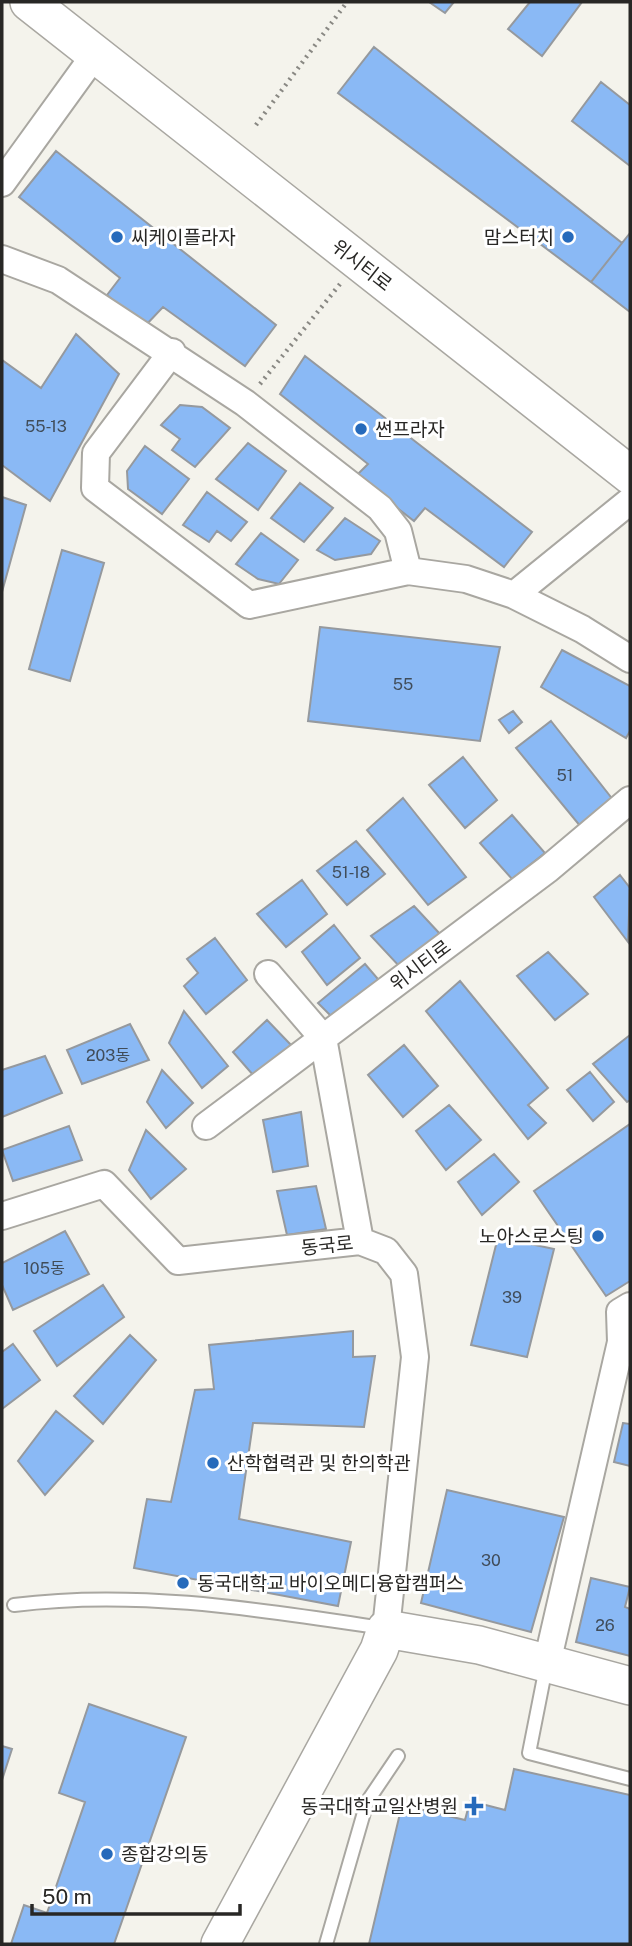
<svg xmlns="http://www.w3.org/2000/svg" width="632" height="1946" viewBox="0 0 632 1946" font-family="'Public Sans','Noto Sans KR',sans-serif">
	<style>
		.building { fill: #8ab9f5; stroke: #95999e; stroke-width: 2 }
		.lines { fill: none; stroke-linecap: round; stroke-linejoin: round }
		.lane-casing { stroke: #a9a7a1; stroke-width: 16 }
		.street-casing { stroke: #a9a7a1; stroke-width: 30 }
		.secondary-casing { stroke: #a9a7a1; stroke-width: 40 }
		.path { stroke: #898883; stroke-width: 4.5; stroke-dasharray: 2 5; stroke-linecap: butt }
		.lane { stroke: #fff; stroke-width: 12 }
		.street { stroke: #fff; stroke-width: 26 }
		.secondary { stroke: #fff; stroke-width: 37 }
		.poi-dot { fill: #266abb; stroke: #fff; stroke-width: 2.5 }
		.labels { text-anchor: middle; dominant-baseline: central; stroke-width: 6; stroke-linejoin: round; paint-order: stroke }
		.number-label { font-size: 16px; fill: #404c59 }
		.poi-label { font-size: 19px; fill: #282725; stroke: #fff; text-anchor: start }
		.street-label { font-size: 19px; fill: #282725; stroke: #fff }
	</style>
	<rect width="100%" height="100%" fill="#f4f3ec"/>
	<!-- building -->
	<path class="building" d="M429 2H454L445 13Z
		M530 2H582L542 56 508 29Z
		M374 47 622 243 591 282 338 93Z
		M601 82 630 105V166L572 121Z
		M56 151 276 325 245 366 163 307 144 327 107 295 120 278 19 197Z
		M630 233V312L591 282Z
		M76 334 119 374 50 501 2 465V360L41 388Z
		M305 356 532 532 504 567 425 508 414 521 356 476 368 464 280 394Z
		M180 405 202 407 230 428 195 467 172 450 180 439 161 425Z
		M248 443 286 471 258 510 216 479Z
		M145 446 189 479 162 514 128 489 127 471Z
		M300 483 333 508 304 542 271 518Z
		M207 492 247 522 231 541 217 531 209 542 183 525Z
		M2 497 26 505 2 592Z
		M345 518 380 541 371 554 335 560 317 550Z
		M261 533 298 560 279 584 258 579 236 564Z
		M62 550 104 563 70 681 29 669Z
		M320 627 500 647 480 741 308 721Z
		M562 650 630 686V731L626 738 541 687Z
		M513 711 522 722 509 733 499 720Z
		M551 721 614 801 581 827 516 748Z
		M463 757 497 800 465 828 429 785Z
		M403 798 466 877 428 905 367 830Z
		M512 815 545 853 512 879 480 843Z
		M356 841 385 874 347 905 317 871Z
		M620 875 630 888 628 942 594 897Z
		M302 880 327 914 286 947 257 914Z
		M414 906 440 934 399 966 371 936Z
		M334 925 360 958 327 985 302 952Z
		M215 938 247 980 206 1014 184 986 198 973 187 959Z
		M548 952 588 994 555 1020 517 976Z
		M365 964 384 986 336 1021 318 1003Z
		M460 981 548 1088 528 1105 546 1123 528 1139 426 1011Z
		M184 1011 228 1066 202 1088 169 1043Z
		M267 1020 291 1045 254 1076 233 1052Z
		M130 1024 149 1060 82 1084 67 1050Z
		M630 1035V1100L627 1102 593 1064Z
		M404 1045 438 1086 403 1117 368 1075Z
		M45 1056 62 1093 2 1117V1070Z
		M162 1070 193 1103 166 1128 147 1102Z
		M590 1072 614 1102 593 1121 567 1090Z
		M449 1105 481 1140 446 1170 416 1131Z
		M301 1112 308 1166 273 1172 263 1120Z
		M630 1124V1281L606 1296 534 1191Z
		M69 1126 82 1160 13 1181 2 1150Z
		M146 1130 186 1169 151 1199 129 1170Z
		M494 1154 519 1182 482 1215 458 1182Z
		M316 1186 326 1229 287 1235 277 1191Z
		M65 1231 89 1274 13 1310 2 1285V1263Z
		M498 1237 554 1249 527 1357 471 1345Z
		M103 1285 124 1317 57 1366 34 1331Z
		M353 1331V1357L375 1356 364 1427 253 1423 239 1519 351 1542 338 1606 134 1568 147 1499 171 1502 195 1390 214 1389 209 1345Z
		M130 1335 156 1360 103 1424 74 1396Z
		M13 1344 40 1380 2 1409V1352Z
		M56 1411 93 1441 45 1495 18 1461Z
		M623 1423 630 1424V1466L614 1462Z
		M447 1490 564 1517 531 1632 421 1603Z
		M591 1578 630 1587 625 1607 630 1609V1656L576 1642Z
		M89 1704 186 1737 114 1944H11L24 1905 47 1913 85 1802 59 1793Z
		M2 1746 12 1749 2 1780Z
		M514 1769 630 1795V1944H369L402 1805 465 1820 470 1801 505 1810Z"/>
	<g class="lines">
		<!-- lane casing -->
		<g class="lane-casing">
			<path id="lane" d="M14 1605C136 1589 262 1610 383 1628
				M546 1667 529 1753 630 1779
				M326 1944 367 1802 398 1756"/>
		</g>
		<!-- street casing -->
		<g class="street-casing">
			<path id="street" d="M2 183 96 53
				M2 259 58 280 245 403 380 508 398 531 408 571
				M172 352 96 453 95 488 249 605 408 571 466 579 514 595 630 501
				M514 595 582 629 630 659
				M268 974 323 1038 360 1241
				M206 1126 548 869 630 800
				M2 1216 104 1184 178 1261 360 1241 386 1251 404 1274 415 1357 386 1629
				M547 1663 621 1342 620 1312 630 1306"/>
		</g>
		<!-- secondary casing -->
		<g class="secondary-casing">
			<path id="secondary" d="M29 2 630 475
				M220 1944 379 1650 386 1629 479 1645 630 1686"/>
		</g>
		<!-- path -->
		<path class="path" d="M256 125 347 2
			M260 384 340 284"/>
		<!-- lane -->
		<use href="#lane" class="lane"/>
		<!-- street -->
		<use href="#street" class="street"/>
		<!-- secondary -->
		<use href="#secondary" class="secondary"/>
	</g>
	<!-- markers -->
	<g class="poi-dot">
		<circle cx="117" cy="237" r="7"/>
		<circle cx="568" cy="237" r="7"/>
		<circle cx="361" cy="429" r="7"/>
		<circle cx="598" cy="1236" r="7"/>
		<circle cx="213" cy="1463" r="7"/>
		<circle cx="183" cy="1583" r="7"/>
		<path d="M470.5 1795.5h7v7h7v7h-7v7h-7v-7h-7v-7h7z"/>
		<circle cx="107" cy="1854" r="7"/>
	</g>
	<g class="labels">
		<!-- number labels -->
		<g class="number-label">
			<text x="46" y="426">55-13</text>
			<text x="403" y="684">55</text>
			<text x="565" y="775">51</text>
			<text x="351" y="872">51-18</text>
			<text x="108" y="1055">203동</text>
			<text x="44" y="1268">105동</text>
			<text x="512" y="1297">39</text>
			<text x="491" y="1560">30</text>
			<text x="605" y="1625">26</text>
		</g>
		<!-- poi labels -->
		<g class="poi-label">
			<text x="131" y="237">씨케이플라자</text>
			<text x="554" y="237" text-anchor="end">맘스터치</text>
			<text x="375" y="429">썬프라자</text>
			<text x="584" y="1236" text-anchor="end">노아스로스팅</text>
			<text x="227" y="1463">산학협력관 및 한의학관</text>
			<text x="197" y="1583">동국대학교 바이오메디융합캠퍼스</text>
			<text x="458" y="1806" text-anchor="end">동국대학교일산병원</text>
			<text x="121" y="1854">종합강의동</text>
		</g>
		<!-- street labels -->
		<g class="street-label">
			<text transform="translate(362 265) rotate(38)">위시티로</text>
			<text transform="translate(420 965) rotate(-37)">위시티로</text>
			<text transform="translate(327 1245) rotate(-6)">동국로</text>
		</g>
	</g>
	<!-- border -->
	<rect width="632" height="1946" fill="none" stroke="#282725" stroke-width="7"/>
	<!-- scale -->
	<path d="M32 1904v10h208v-10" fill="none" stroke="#282725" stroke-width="3.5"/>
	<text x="42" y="1904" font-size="21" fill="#282725" stroke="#ffffff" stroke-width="5" paint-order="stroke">50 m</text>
</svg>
